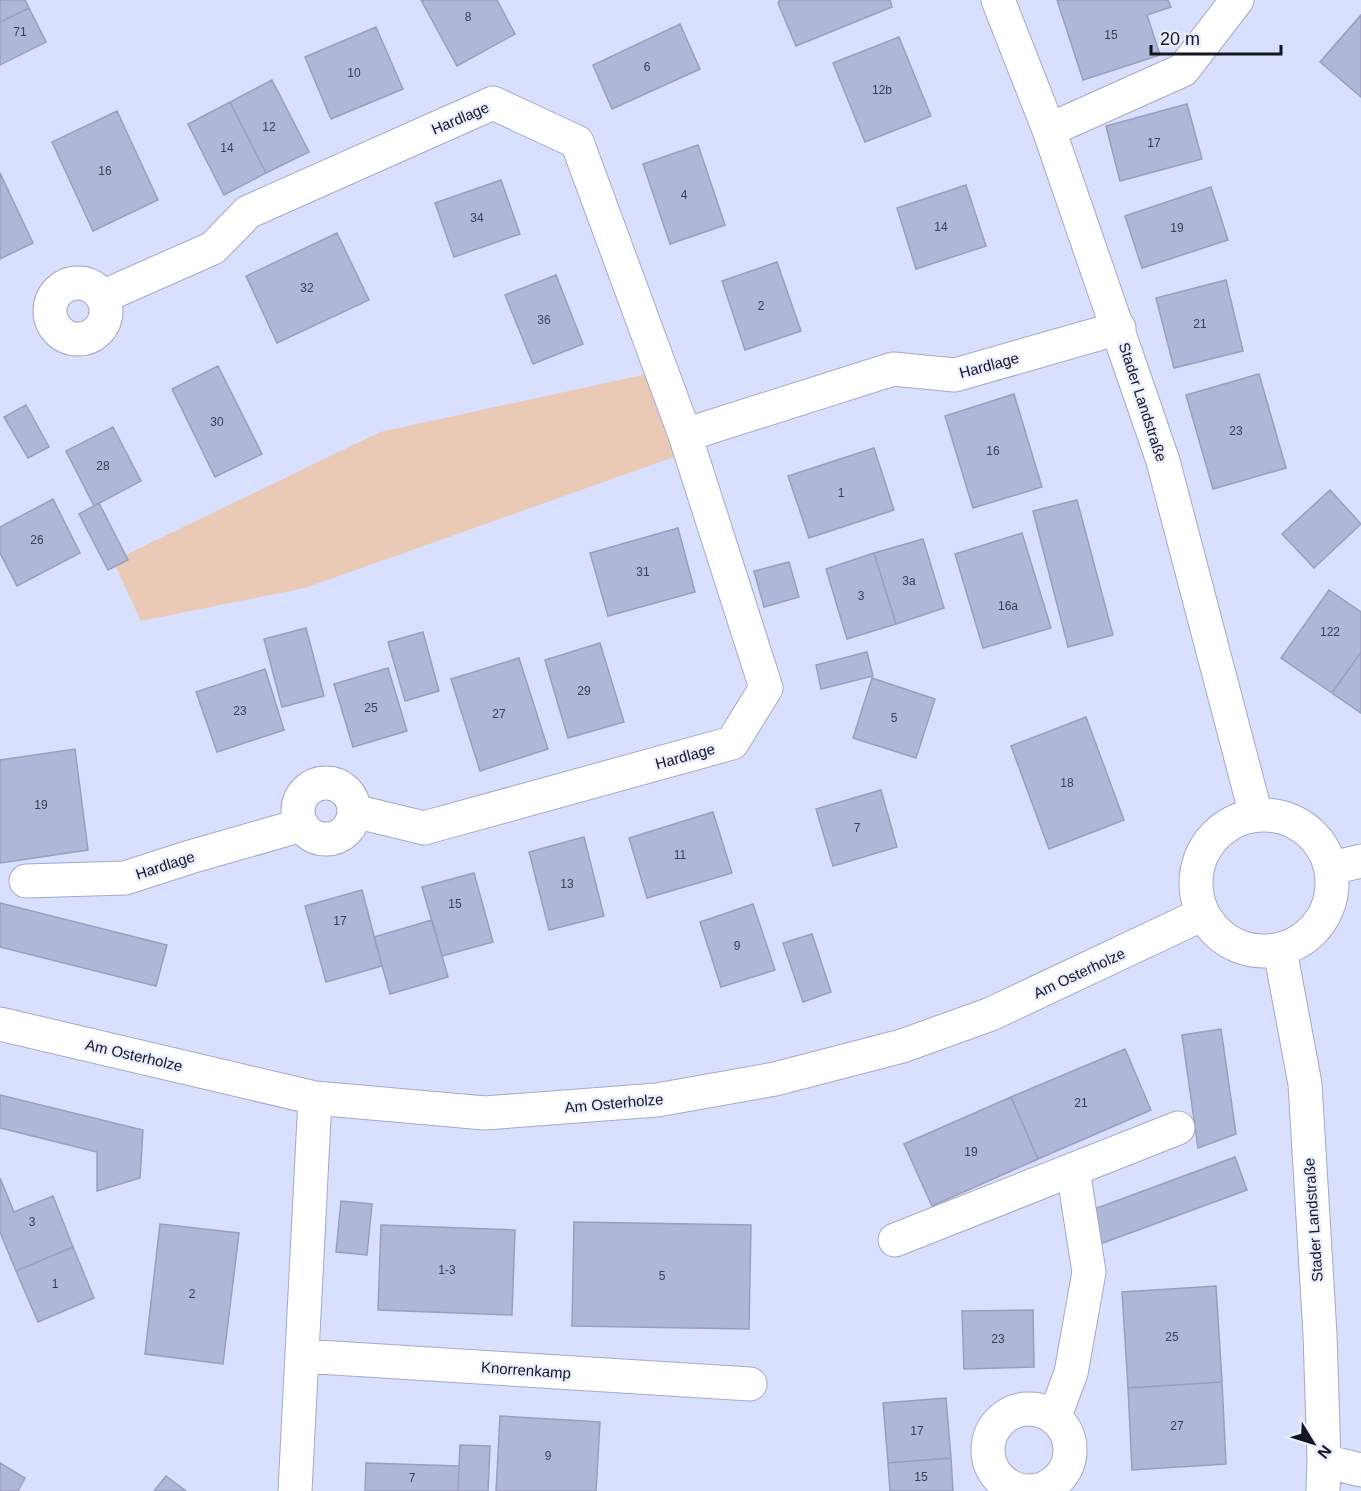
<svg xmlns="http://www.w3.org/2000/svg" width="1361" height="1491" viewBox="0 0 1361 1491" font-family="Helvetica,sans-serif">
	<style>
		.green { fill: #eac9b6 }
		.building { fill: #afb7d8; stroke: #999fbb; stroke-width: 1.5 }
		.lines { fill: none; stroke-linecap: round; stroke-linejoin: round }
		.minor-casing { stroke: #a3aac6; stroke-width: 35 }
		.minor { stroke: #fff; stroke-width: 33 }
		.labels { text-anchor: middle; dominant-baseline: central; stroke-width: 4.5; stroke-linejoin: round; paint-order: stroke }
		.number-label { font-size: 12px; fill: #3b3e4e }
		.street-label { font-size: 15px; fill: #141620; stroke: #e9edff }
	</style>
	<rect width="100%" height="100%" fill="#d8e0fd"/>
	<!-- green -->
	<path class="green" d="M647 374 674 457 305 588 141 621 113 561 380 432Z"/>
	<!-- building -->
	<path class="building" d="M0 0H25L29 8 0 22Z
		M421 0H497L515 34 457 66Z
		M780 0H890L892 7 796 46 778 3Z
		M1057 0H1168L1171 7 1147 15 1160 55 1083 80Z
		M29 8 46 42 0 65V22Z
		M1361 15V97L1320 62Z
		M680 24 700 69 612 109 593 65Z
		M376 27 403 89 331 119 305 57Z
		M899 37 931 116 865 142 833 63Z
		M272 80 309 152 266 173 230 102Z
		M230 102 266 173 224 195 188 124Z
		M1187 104 1202 159 1120 181 1106 126Z
		M117 111 158 200 93 231 52 142Z
		M698 145 725 225 670 244 643 164Z
		M0 173 33 243 0 259Z
		M501 180 520 234 454 257 435 203Z
		M966 185 986 246 916 269 897 208Z
		M1211 187 1228 240 1142 268 1125 216Z
		M337 233 369 300 277 343 246 276Z
		M777 262 801 331 745 350 722 281Z
		M556 275 583 344 533 364 505 295Z
		M1226 280 1243 351 1174 368 1156 298Z
		M218 366 262 454 215 477 172 389Z
		M1259 374 1286 468 1213 489 1186 395Z
		M1014 394 1042 487 973 508 945 416Z
		M26 405 49 447 28 458 4 417Z
		M113 427 141 481 94 506 66 451Z
		M874 448 894 510 809 538 788 476Z
		M1330 490 1361 524 1314 568 1282 534Z
		M53 499 80 553 17 586 0 553V527Z
		M1077 500 1113 635 1068 647 1033 511Z
		M99 503 128 560 108 570 79 514Z
		M678 528 695 592 608 616 590 553Z
		M1022 533 1051 628 983 648 955 554Z
		M923 539 944 608 896 624 874 553Z
		M874 553 896 624 847 639 826 569Z
		M789 562 799 597 764 607 754 571Z
		M1329 590 1361 612V652L1332 693 1281 658Z
		M306 628 324 696 282 707 264 639Z
		M423 632 439 691 405 701 388 642Z
		M600 643 624 722 568 738 545 660Z
		M867 652 873 676 821 689 816 665Z
		M1361 652V713L1332 693Z
		M519 658 548 749 480 771 451 679Z
		M388 668 407 731 353 747 334 684Z
		M265 669 284 730 217 752 196 692Z
		M872 678 935 699 916 758 853 738Z
		M1086 717 1124 820 1049 849 1011 746Z
		M75 749 88 850 0 863V760Z
		M881 790 897 847 833 866 816 809Z
		M713 812 732 873 647 898 629 838Z
		M584 837 604 916 549 930 529 852Z
		M474 873 493 942 442 956 422 887Z
		M362 890 382 966 326 982 305 906Z
		M0 903 167 945 156 986 0 947Z
		M753 904 775 970 721 987 700 922Z
		M432 920 448 977 390 994 374 937Z
		M812 934 831 992 803 1002 783 943Z
		M1221 1029 1236 1134 1198 1148 1182 1035Z
		M1125 1049 1151 1110 1038 1159 1011 1097Z
		M0 1095 143 1130 140 1178 97 1191V1152L0 1128Z
		M1011 1097 1038 1159 932 1206 904 1144Z
		M1235 1157 1247 1190 1100 1244 1089 1211Z
		M0 1178 14 1212 53 1196 73 1247 16 1271 0 1232Z
		M341 1201 372 1204 367 1255 336 1252Z
		M574 1222 751 1225 749 1329 572 1326Z
		M160 1224 239 1233 223 1364 145 1354Z
		M381 1225 515 1230 512 1315 378 1310Z
		M73 1247 94 1298 38 1322 16 1271Z
		M1216 1286 1222 1382 1128 1388 1122 1292Z
		M1033 1310 1034 1367 964 1369 962 1311Z
		M1222 1382 1226 1464 1132 1470 1128 1388Z
		M946 1398 951 1458 888 1463 883 1403Z
		M500 1416 600 1422 596 1491H496Z
		M460 1445 490 1446 488 1491H458Z
		M951 1458 953 1491H890L888 1463Z
		M0 1463 25 1478 18 1491H0Z
		M366 1463 459 1466 458 1491H365Z
		M166 1476 186 1491H154Z"/>
	<g class="lines">
		<!-- minor casing -->
		<g class="minor-casing">
			<path id="minor" d="M998 0 1049 130 1163 461 1256 815
				M1049 130 1183 70 1237 0
				M50 311a28 28 0 1 1 56 0a28 28 0 1 1-56 0Z
				M102 297 213 248 248 212 493 103 577 142 685 435
				M298 811a28 28 0 1 1 56 0a28 28 0 1 1-56 0Z
				M354 811 424 828 732 743 766 688 685 435 893 369 955 375 1119 328
				M1196 883a68 68 0 1 1 136 0a68 68 0 1 1-136 0Z
				M1332 868 1361 861
				M26 881 125 878 190 857 302 825
				M1280 950 1305 1084 1320 1334 1324 1461 1323 1491
				M0 1024 315 1098 485 1113 657 1100 775 1079 902 1046 991 1014 1203 914
				M895 1240 1178 1128
				M302 1356 750 1384
				M988 1450a41 41 0 1 1 82 0a41 41 0 1 1-82 0Z
				M1054 1418 1071 1373 1089 1272 1073 1170
				M1324 1461 1361 1470
				M295 1491 315 1098"/>
		</g>
		<!-- minor -->
		<use href="#minor" class="minor"/>
	</g>
	<g class="labels">
		<!-- number labels -->
		<g class="number-label">
			<text x="468" y="17">8</text>
			<text x="20" y="32">71</text>
			<text x="1111" y="35">15</text>
			<text x="647" y="67">6</text>
			<text x="354" y="73">10</text>
			<text x="882" y="90">12b</text>
			<text x="269" y="127">12</text>
			<text x="1154" y="143">17</text>
			<text x="227" y="148">14</text>
			<text x="105" y="171">16</text>
			<text x="684" y="195">4</text>
			<text x="477" y="218">34</text>
			<text x="941" y="227">14</text>
			<text x="1177" y="228">19</text>
			<text x="307" y="288">32</text>
			<text x="761" y="306">2</text>
			<text x="544" y="320">36</text>
			<text x="1200" y="324">21</text>
			<text x="217" y="422">30</text>
			<text x="1236" y="431">23</text>
			<text x="993" y="451">16</text>
			<text x="103" y="466">28</text>
			<text x="841" y="493">1</text>
			<text x="37" y="540">26</text>
			<text x="643" y="572">31</text>
			<text x="909" y="581">3a</text>
			<text x="861" y="596">3</text>
			<text x="1008" y="606">16a</text>
			<text x="1330" y="632">122</text>
			<text x="584" y="691">29</text>
			<text x="371" y="708">25</text>
			<text x="240" y="711">23</text>
			<text x="499" y="714">27</text>
			<text x="894" y="718">5</text>
			<text x="1067" y="783">18</text>
			<text x="41" y="805">19</text>
			<text x="857" y="828">7</text>
			<text x="680" y="855">11</text>
			<text x="567" y="884">13</text>
			<text x="455" y="904">15</text>
			<text x="340" y="921">17</text>
			<text x="737" y="946">9</text>
			<text x="1081" y="1103">21</text>
			<text x="971" y="1152">19</text>
			<text x="32" y="1222">3</text>
			<text x="447" y="1270">1-3</text>
			<text x="662" y="1276">5</text>
			<text x="55" y="1284">1</text>
			<text x="192" y="1294">2</text>
			<text x="1172" y="1337">25</text>
			<text x="998" y="1339">23</text>
			<text x="1177" y="1426">27</text>
			<text x="917" y="1431">17</text>
			<text x="548" y="1456">9</text>
			<text x="921" y="1477">15</text>
			<text x="412" y="1478">7</text>
		</g>
		<!-- street labels -->
		<g class="street-label">
			<text transform="translate(460 118) rotate(-23)">Hardlage</text>
			<text transform="translate(989 365) rotate(-15)">Hardlage</text>
			<text transform="translate(1143 402) rotate(72)">Stader Landstraße</text>
			<text transform="translate(685 756) rotate(-15)">Hardlage</text>
			<text transform="translate(165 865) rotate(-18)">Hardlage</text>
			<text transform="translate(1079 973) rotate(-25)">Am Osterholze</text>
			<text transform="translate(134 1055) rotate(13)">Am Osterholze</text>
			<text transform="translate(614 1103) rotate(-5)">Am Osterholze</text>
			<text transform="translate(1313 1220) rotate(-94)">Stader Landstraße</text>
			<text transform="translate(526 1370) rotate(4)">Knorrenkamp</text>
		</g>
	</g>
	<!-- north arrow -->
	<g transform="translate(1313 1443) rotate(128)" stroke="#e9edff" stroke-width="4.5" paint-order="stroke">
	<path d="M0-4.5L10 22L0 15L-10 22Z" fill="#141620"/>
	<text y="-9" font-size="16" font-weight="bold" text-anchor="middle" fill="#141620">N</text>
	</g>
	<!-- scale -->
	<path d="M1151 45v9h130v-9" fill="none" stroke="#141620" stroke-width="3"/>
	<text x="1160" y="45" font-size="18" fill="#141620" stroke="#e9edff" stroke-width="4.5" paint-order="stroke">20 m</text>
</svg>
